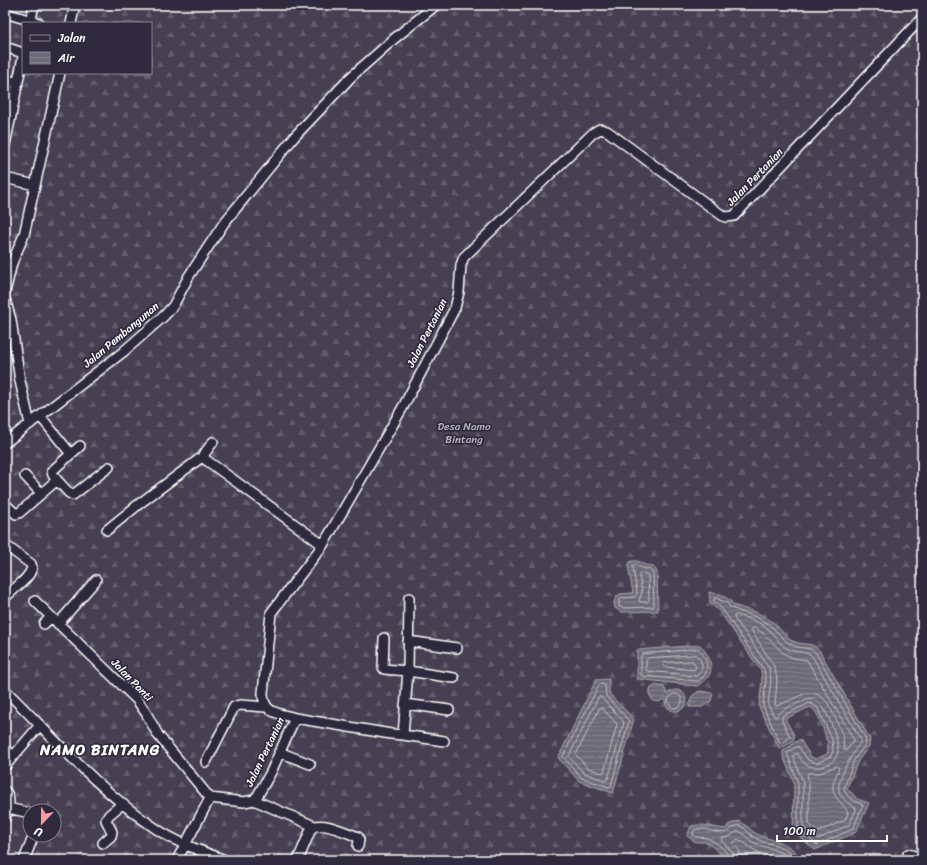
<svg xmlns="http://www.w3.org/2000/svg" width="927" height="865" viewBox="0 0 927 865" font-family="Sriracha,sans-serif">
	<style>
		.forest { fill: url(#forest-firs); stroke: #a2a0a8; fill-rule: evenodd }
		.water { fill: url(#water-rules); stroke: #a7a6ad }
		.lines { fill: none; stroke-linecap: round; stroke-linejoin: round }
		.shore { stroke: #c5c3c9; stroke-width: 1 }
		.street-casing { stroke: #fff; stroke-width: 12 }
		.street { stroke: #2f2a3d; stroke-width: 9 }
		.labels { text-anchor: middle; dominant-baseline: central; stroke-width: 3.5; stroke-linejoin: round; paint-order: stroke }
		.street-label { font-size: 11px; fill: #fff; stroke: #2f2a3d }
		.park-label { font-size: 11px; fill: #b5b3ba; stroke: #2f2a3d }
		.district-label { font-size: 15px; font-weight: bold; letter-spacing: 1px; fill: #fff; stroke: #2f2a3d }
	</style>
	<defs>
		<pattern id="forest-firs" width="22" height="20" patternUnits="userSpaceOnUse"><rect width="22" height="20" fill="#464152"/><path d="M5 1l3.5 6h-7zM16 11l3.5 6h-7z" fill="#625e6c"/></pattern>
		<pattern id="water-rules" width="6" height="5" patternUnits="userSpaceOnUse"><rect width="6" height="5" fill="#6d6a77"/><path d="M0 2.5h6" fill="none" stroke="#83808b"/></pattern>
	</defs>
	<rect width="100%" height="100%" fill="#2f2a3d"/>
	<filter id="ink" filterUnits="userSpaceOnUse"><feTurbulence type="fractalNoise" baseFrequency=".025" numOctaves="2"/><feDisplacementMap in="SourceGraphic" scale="8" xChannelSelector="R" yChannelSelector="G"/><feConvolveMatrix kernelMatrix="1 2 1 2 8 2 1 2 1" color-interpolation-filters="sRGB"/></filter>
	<g filter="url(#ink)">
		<!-- forest -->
		<path class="forest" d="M5 5H922V860H5ZM23 23H151V73H23ZM30 811H54V835H30Z"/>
		<!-- water -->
		<path class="water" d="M631 561C636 561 640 560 644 565 651 565 654 566 657 572L658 611 621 612 615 608 614 602 616 597 620 594 633 593 628 565Z
			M709 592 721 595 730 600 733 605 758 613 773 622 790 640 798 643 813 645 819 650 870 739 869 746 858 761 847 788 857 799 869 803 856 832 815 850 793 831 794 783 783 756V751L800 739 811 757 816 759 827 754C829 749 827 746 828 741L826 740C825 732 818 710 810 707L785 719 794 735V740L781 749 779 748 759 707 762 680 761 671 720 612 710 603Z
			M700 645C713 659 717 675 698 686L637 679V650Z
			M609 679V694L634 719 613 793 579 781 558 758 596 680Z
			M656 685 664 687 667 694C683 680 695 706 678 711 674 712 670 710 667 707L664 699 659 702 653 701 649 694 651 688Z
			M699 691 713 693 711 701 702 707H689L692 696Z
			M739 821C747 825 750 830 757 834 765 839 770 838 778 841 789 845 796 852 803 860H728L707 842H696L687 836 691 826C705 823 713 828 726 829L728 825Z"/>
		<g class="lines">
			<!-- shore -->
			<path class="shore" d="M633 565H637L643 569H649L653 573 654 605 653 607 623 608 619 606V602L621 598 634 597 637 594Z
				M641 573 648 575 649 600 647 602H641L639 601 642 592 639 575Z
				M716 598 727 603 731 608 756 617 770 625 788 643 797 647 811 649 816 653 866 739 865 745 854 760 844 788C846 799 856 801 863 805L853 829 817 845 798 829V783L787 753 798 746 808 760 817 763 831 756 833 751 832 739 817 707 810 703 782 716V721L790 737 783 743H780L763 706 766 680 764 670 723 610 714 601V599Z
				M737 615C747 618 760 622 768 629 775 635 780 645 788 649 796 653 807 651 812 656L861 740 860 743C854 751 836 780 839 791 840 797 850 806 856 808V810L849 825 818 839 803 827V782L793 756 797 753C800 757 802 763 807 765 817 771 838 764 838 750 838 739 826 703 814 699 809 697 804 700 799 703 791 706 781 709 776 717L774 716 768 705 771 680 769 668 749 638 734 618V616Z
				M755 628 764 634 783 653 793 658 807 660 854 740 847 750H844L843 737 836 719 827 702 821 696 813 693H806L777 706 775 705 777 680 775 668 752 631V629Z
				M698 649C709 658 711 674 698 681L643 676 641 675V655L643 654Z
				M696 655C703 661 705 670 696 676L648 671 646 670V660L648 658Z
				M693 661 696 667 694 670 665 667 663 665 664 663Z
				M600 684 605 685 606 696 629 721 611 786 609 787 582 778 563 757Z
				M668 701a7 7 0 1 1 14 0a7 7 0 1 1-14 0Z
				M599 697H601L624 722 608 779 606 781 584 773 569 757Z
				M600 708H602L617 724 604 772 602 773 588 768 576 755Z
				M837 766 839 768C833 783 828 790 841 803 843 806 847 809 848 813L845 820 818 832 809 824V783L807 774 809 773H820Z
				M730 860C729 852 716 842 709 839 704 836 698 839 693 835L694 830C707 825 724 840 732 828L739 825 744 828 752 836 763 842 776 845 789 851 798 860
				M735 860 733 853 721 840 722 838C732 838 731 833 739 831 744 833 746 838 751 841 764 849 780 848 791 860
				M742 860 740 852 733 843 738 839C746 843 752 850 760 853 768 856 774 856 782 860"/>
			<!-- street casing -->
			<g class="street-casing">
				<path id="street" d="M5 13 39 23
					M30 23 34 5
					M71 23 75 5
					M5 47 23 53
					M5 79 18 83
					M5 145 23 57
					M5 178 35 185
					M5 292 12 263 24 235 60 73
					M5 299 11 320 20 381 30 424
					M5 443 123 352 164 316 173 306 189 276 224 223 295 136 352 76 395 38 436 5
					M71 454 80 446
					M202 457 213 442
					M25 476 41 493
					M57 480 69 493 73 495 109 467
					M5 504 16 514 19 513 57 480 53 475 52 471 71 454 40 416
					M107 530 139 504 202 457 323 545
					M5 545 31 564 32 568C28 581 13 588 5 598
					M35 601 137 700 146 713 158 735 210 798
					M44 624 51 617
					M58 624 96 580
					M384 638 383 667 384 669 408 671 454 678
					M408 641 457 648
					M5 690C54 738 98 790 155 828 177 843 201 851 225 860
					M405 704 449 710
					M295 718 391 734 403 735 408 671 409 598
					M403 735 444 741
					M5 749 13 756
					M279 752 310 764
					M206 762 234 707 240 705 266 707
					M5 766 40 725
					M5 791C12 798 8 810 5 818
					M254 800 314 826
					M8 808 30 813
					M103 843 111 836 112 832 106 820 109 815 122 804
					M908 854 922 858
					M24 860 34 835
					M177 860 210 798 244 802 254 800 258 795 271 772 295 718C279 713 263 714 263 693L271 613 323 545 403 407 455 308 459 292 461 265 464 257 593 133 600 129 607 131 723 216 726 217 734 216 922 18
					M298 860 311 829C319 819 347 833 358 837L359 840 358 846"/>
			</g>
			<!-- street -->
			<use href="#street" class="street"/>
		</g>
	</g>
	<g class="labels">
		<!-- street labels -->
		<g class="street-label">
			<text transform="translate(755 177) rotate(-46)">Jalan Pertanian</text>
			<text transform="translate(427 333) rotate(-63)">Jalan Pertanian</text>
			<text transform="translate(121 335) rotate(-40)">Jalan Pembangunan</text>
			<text transform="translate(132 680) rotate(46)">Jalan Panti</text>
			<text transform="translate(265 752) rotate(-64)">Jalan Pertanian</text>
		</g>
		<!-- park labels -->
		<g class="park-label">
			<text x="464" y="426">Desa Namo<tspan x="464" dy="13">Bintang</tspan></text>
		</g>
		<!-- district labels -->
		<g class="district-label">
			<text x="100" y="750">NAMO BINTANG</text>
		</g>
	</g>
	<!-- margin -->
	<rect width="927" height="865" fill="none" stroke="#2f2a3d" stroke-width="20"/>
	<rect x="10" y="10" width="907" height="845" fill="none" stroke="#fff" stroke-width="1.5" filter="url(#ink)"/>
	<!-- legend -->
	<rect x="22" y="22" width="130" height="52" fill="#2f2a3d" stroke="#827f8b"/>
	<rect x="30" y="35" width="20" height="6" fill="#2f2a3d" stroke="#827f8b"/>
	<text x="58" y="42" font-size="12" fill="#ffffff">Jalan</text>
	<rect x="30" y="52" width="20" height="12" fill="url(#water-rules)" stroke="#827f8b"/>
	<text x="58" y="62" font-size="12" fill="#ffffff">Air</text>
	<!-- north arrow -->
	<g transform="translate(42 823) rotate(202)"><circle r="19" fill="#2f2a3d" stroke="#827f8b"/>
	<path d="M0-3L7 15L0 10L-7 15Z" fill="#ff9aa2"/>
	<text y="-6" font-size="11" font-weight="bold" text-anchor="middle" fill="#ffffff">U</text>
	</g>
	<!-- scale -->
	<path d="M777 835v6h110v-6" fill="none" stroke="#ffffff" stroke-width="2"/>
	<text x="783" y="835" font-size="12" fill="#ffffff" stroke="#2f2a3d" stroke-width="3" paint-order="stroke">100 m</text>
</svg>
